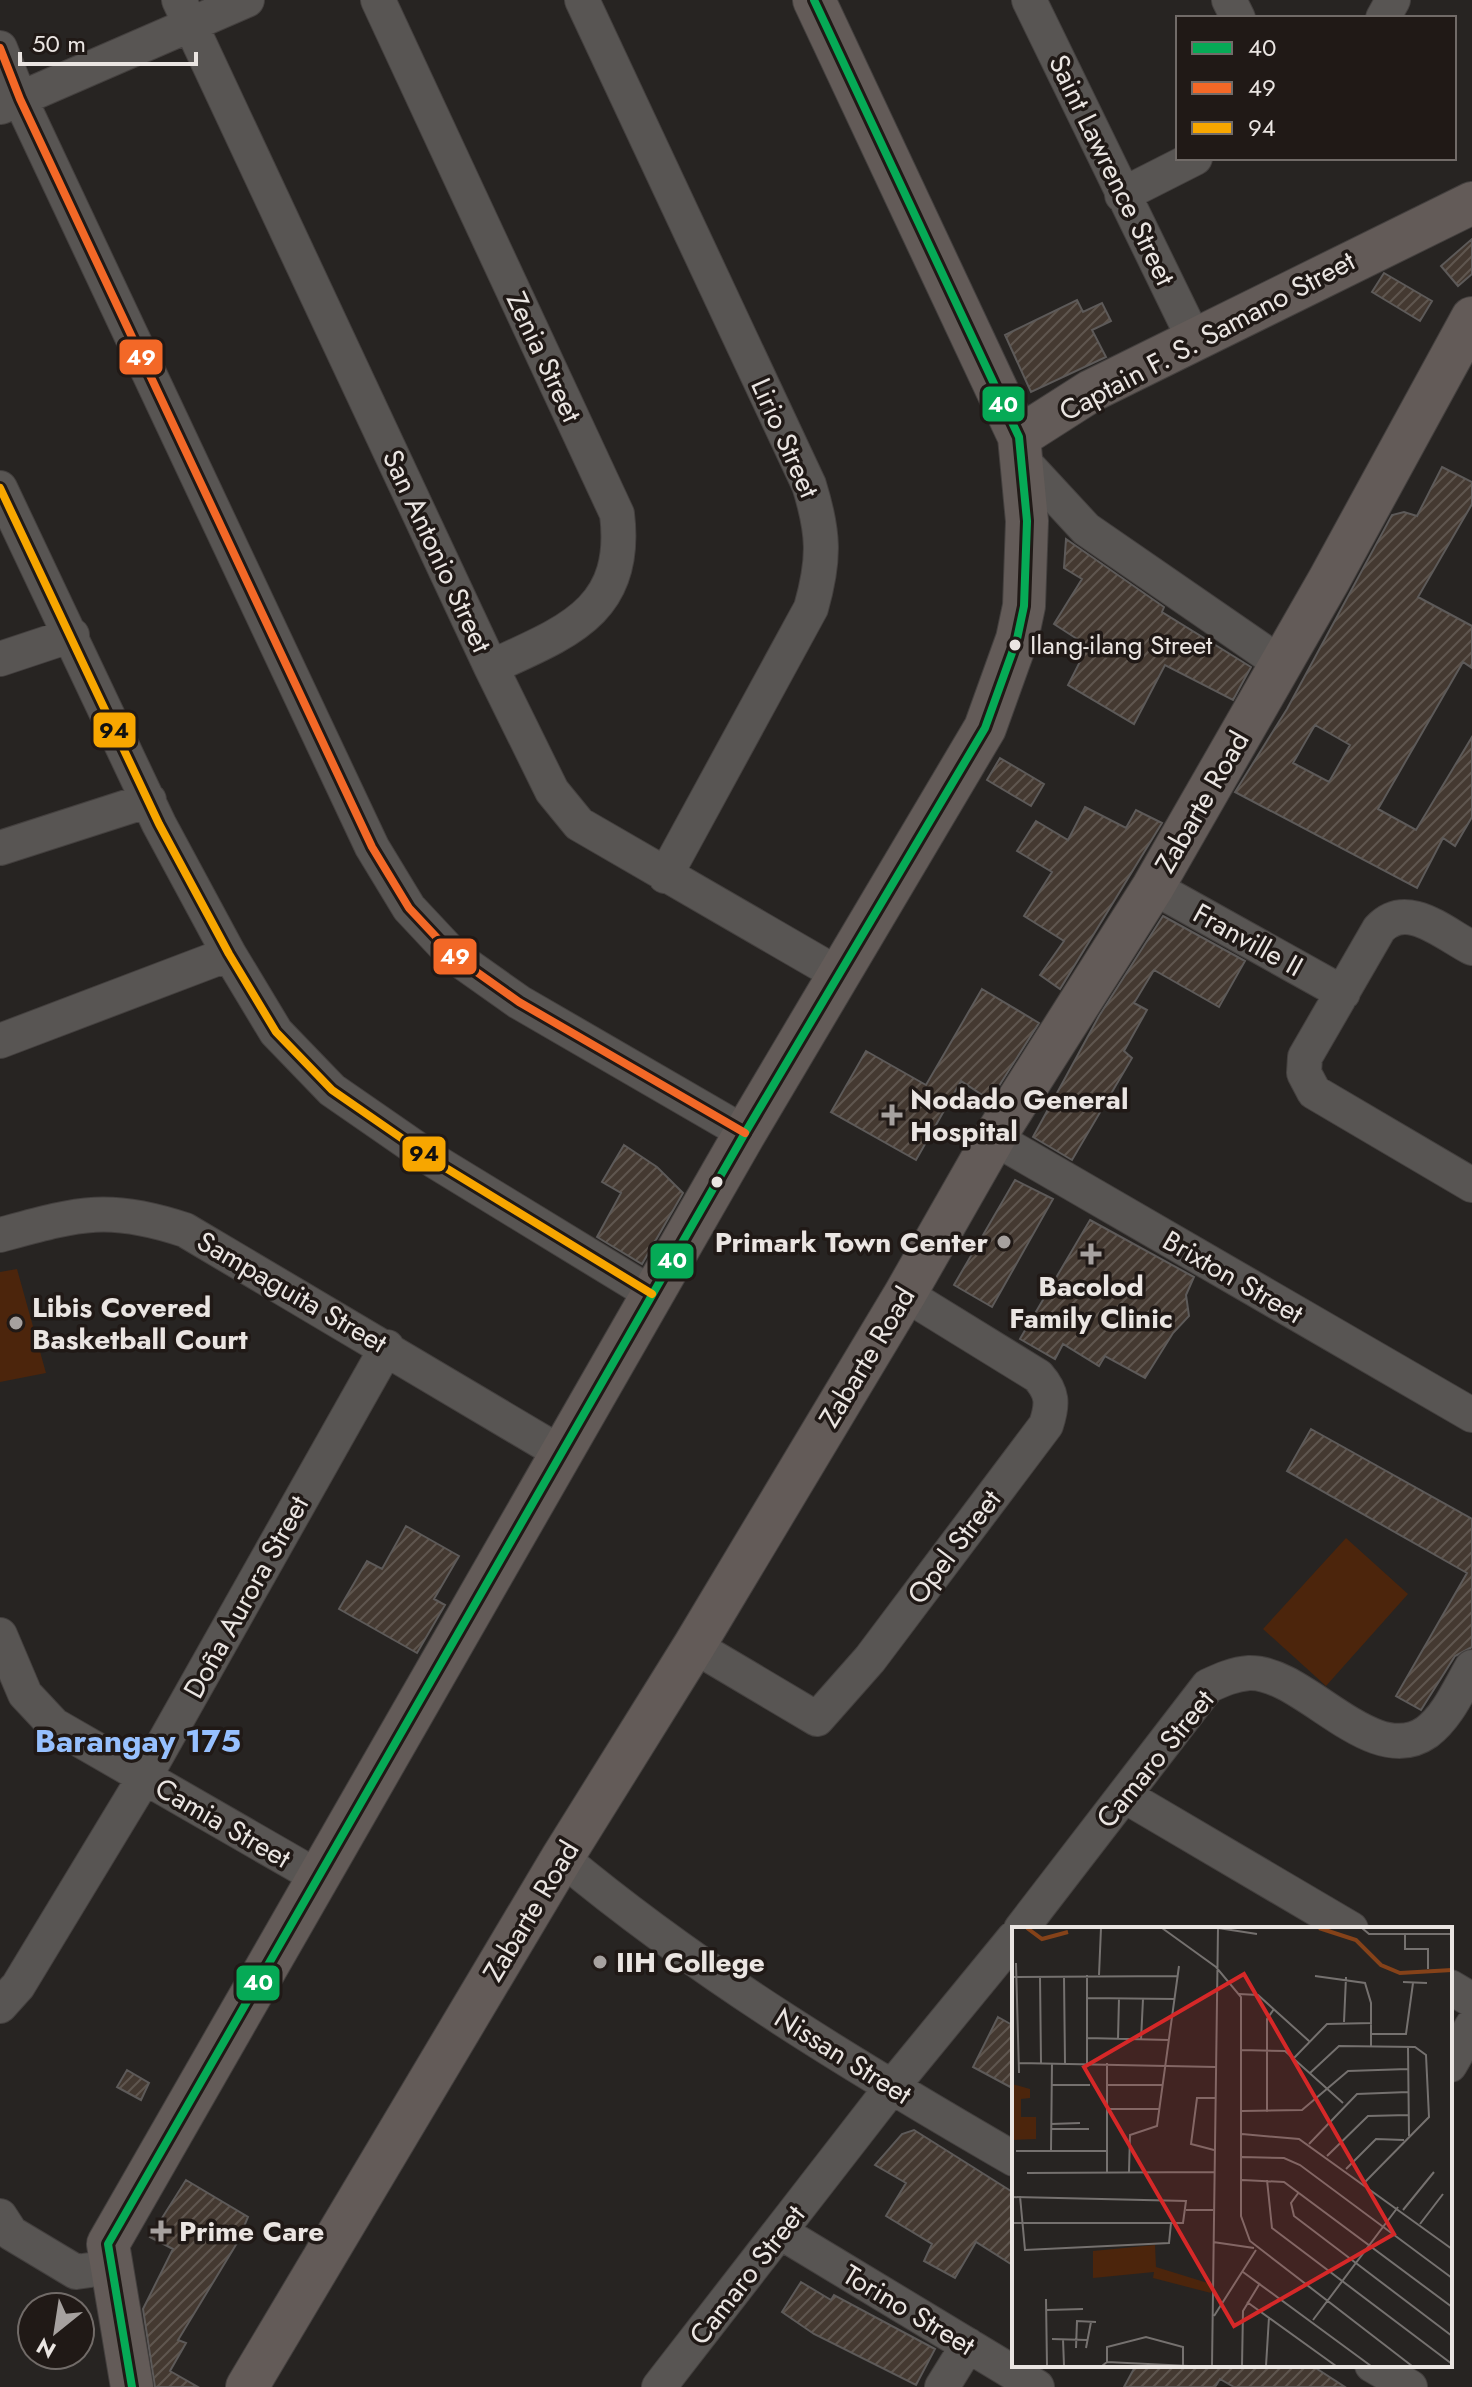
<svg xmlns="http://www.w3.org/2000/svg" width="1472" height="2387" viewBox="0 0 1472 2387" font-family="Jost,sans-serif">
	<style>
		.green { fill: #4c250c }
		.building { fill: url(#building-hatch); stroke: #5d5a59; stroke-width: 2; fill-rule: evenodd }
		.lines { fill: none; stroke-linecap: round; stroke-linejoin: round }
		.minor-casing { stroke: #44403f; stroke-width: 36 }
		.major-casing { stroke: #44403f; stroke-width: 44 }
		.minor { stroke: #585553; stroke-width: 34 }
		.major { stroke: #635b58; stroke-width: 42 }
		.bus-1-casing { stroke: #201916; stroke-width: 14 }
		.bus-2-casing { stroke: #201916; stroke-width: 14 }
		.bus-3-casing { stroke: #201916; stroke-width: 14 }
		.bus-1 { stroke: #06aa56; stroke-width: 8 }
		.bus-2 { stroke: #f36827; stroke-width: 8 }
		.bus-3 { stroke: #f7a600; stroke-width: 8 }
		.bus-dot { fill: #eae5e2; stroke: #201916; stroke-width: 3 }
		.poi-dot { fill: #a6a19f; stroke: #201916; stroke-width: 3 }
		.labels { text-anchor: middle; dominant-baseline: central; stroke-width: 7; stroke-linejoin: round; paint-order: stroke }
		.bus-label { font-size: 26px; fill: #eae5e2; stroke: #201916; text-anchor: start }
		.street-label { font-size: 28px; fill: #eae5e2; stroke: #201916 }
		.poi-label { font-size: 28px; font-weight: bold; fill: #eae5e2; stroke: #201916; text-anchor: start }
		.quarter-label { font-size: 32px; font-weight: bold; fill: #96c0fe; stroke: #201916 }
		.inset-river { fill: none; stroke: #854219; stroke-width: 4 }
		.inset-road { fill: none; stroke: #75716f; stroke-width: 2 }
		.view { fill: #d62828; fill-opacity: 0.15; stroke: #d62828; stroke-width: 4 }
		.inset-edge { fill: none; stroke: #eae5e2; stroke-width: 4 }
		.line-badge { stroke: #201916; stroke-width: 3 }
		.badge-label { font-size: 22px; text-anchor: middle; font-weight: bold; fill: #fff }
		.pale-badge-label { font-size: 22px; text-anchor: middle; font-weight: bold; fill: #111 }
	</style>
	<defs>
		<pattern id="building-hatch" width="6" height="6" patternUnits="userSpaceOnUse" patternTransform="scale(2)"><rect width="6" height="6" fill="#443931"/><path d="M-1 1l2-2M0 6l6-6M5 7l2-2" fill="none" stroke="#5f564f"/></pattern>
	</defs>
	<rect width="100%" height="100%" fill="#272422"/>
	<!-- green -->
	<path class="green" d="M17 1269 46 1373 0 1382V1272Z
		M1346 1538 1408 1594 1326 1686 1263 1629Z"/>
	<!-- building -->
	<path class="building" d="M1472 239V274L1458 286 1441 266Z
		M1384 273 1432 301 1420 321 1372 292Z
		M1077 300 1083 312 1102 303 1111 321 1092 330 1106 357 1031 392 1005 335Z
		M1442 467 1472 482V504L1418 597 1472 626V668L1463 662 1378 809 1416 830 1472 737V817L1455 846 1443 838 1417 888 1235 792 1287 709 1392 515 1404 512 1417 516ZM1315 725 1350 745 1329 782 1293 763Z
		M1066 539 1164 607 1162 612 1251 667 1233 700 1165 665 1134 724 1068 685 1088 646 1054 624 1082 579 1064 568Z
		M1000 758 1044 784 1031 806 987 780Z
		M1085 807 1126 828 1136 810 1162 823 1060 989 1040 975 1064 941 1024 916 1052 872 1017 851 1036 821 1068 840Z
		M1163 916 1245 961 1219 1007 1154 970 1134 1003 1147 1010 1124 1051 1132 1058 1072 1160 1033 1137 1099 1016Z
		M982 989 1039 1023 990 1100 961 1081 916 1160 831 1112 866 1051 926 1085Z
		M624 1145 657 1167 683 1193 642 1264 597 1237 621 1193 602 1182Z
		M1015 1180 1053 1199 992 1307 954 1285Z
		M1090 1220 1194 1277 1186 1295 1189 1316 1173 1333 1145 1378 1105 1356 1099 1366 1063 1344 1055 1359 1020 1339Z
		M1311 1429 1472 1519V1647L1455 1656 1421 1710 1396 1696 1467 1573 1287 1471Z
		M406 1526 459 1556 434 1599 445 1605 417 1653 339 1609 367 1561 382 1569Z
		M998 2017 1014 2026V2089L973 2067Z
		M127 2070 149 2083 141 2100 117 2087Z
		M914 2130 1014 2193V2266L976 2242 955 2278 924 2261 932 2244 886 2216 906 2183 875 2165 902 2134Z
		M186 2180 248 2217 237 2243 178 2340 186 2343 170 2371 198 2387H155L143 2309 173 2249 150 2237Z
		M801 2282 831 2300 834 2295 935 2349 916 2385 814 2334 782 2312Z
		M1136 2365H1311L1345 2387H1234L1220 2379 1215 2387H1124Z"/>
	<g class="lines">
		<!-- minor casing -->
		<g class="minor-casing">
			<path id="minor" d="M179 0 491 667 552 791 579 824 838 974
				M378 0 617 514C629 611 567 632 491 667
				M582 0 809 485C824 533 825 559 811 608L665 876
				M1029 0 1194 339
				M1229 0 1238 18
				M1383 18 1393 0
				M0 48 20 99 372 847 409 908 454 956 519 1002 745 1133
				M1 107 247 0
				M1122 195 1195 158
				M1024 462 1086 529 1280 663
				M0 488 159 824 229 954 276 1032 332 1090 436 1162 652 1294
				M0 659 72 635
				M0 848 149 800
				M1153 887 1343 993
				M1472 948C1443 933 1407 899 1379 929L1305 1057 1304 1073 1314 1092 1472 1185
				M0 1041 229 954
				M994 1138 1472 1415
				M0 1235C77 1214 107 1204 185 1230L561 1453
				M0 1635 25 1694 54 1725 318 1877
				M694 1646 817 1719 870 1659 1046 1425C1053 1404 1053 1393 1038 1376L905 1294
				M1125 1796 1351 1929
				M562 1858C701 1974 857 2068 1014 2159
				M1021 1929 1208 1686C1221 1680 1234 1674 1249 1673 1304 1671 1372 1771 1427 1732 1448 1716 1459 1689 1472 1667
				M1450 1987 1472 2000
				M0 2006 18 1986 144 1778 387 1347
				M1450 2065 1472 2026
				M0 2216 11 2233 76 2272 111 2267
				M782 2233 1037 2387
				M1372 2365 1410 2387
				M659 2387 891 2088 1014 1938
				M942 2387 968 2345"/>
		</g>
		<!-- major casing -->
		<g class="major-casing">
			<path id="major" d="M1019 437 1091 391 1472 203
				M132 2387 108 2244 745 1133 985 728 1017 639 1024 606 1027 521 1019 437 814 0
				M247 2387 562 1858 694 1646 905 1294 994 1138 1153 887 1329 580 1472 318"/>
		</g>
		<!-- minor -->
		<use href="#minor" class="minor"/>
		<!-- major -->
		<use href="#major" class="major"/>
		<!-- bus-1 casing -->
		<g class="bus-1-casing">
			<path id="bus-1" d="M132 2387 108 2244 745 1133 985 728 1017 639 1024 606 1027 521 1019 437 814 0"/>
		</g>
		<!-- bus-2 casing -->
		<g class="bus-2-casing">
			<path id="bus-2" d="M0 48 20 99 372 847 409 908 454 956 519 1002 745 1133"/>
		</g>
		<!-- bus-3 casing -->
		<g class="bus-3-casing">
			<path id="bus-3" d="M0 488 159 824 229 954 276 1032 332 1090 436 1162 652 1294"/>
		</g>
		<!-- bus-1 -->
		<use href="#bus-1" class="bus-1"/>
		<!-- bus-2 -->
		<use href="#bus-2" class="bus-2"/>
		<!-- bus-3 -->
		<use href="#bus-3" class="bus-3"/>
	</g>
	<!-- markers -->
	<g class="bus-dot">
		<circle cx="1015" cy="645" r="7"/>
		<circle cx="717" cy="1182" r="7"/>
	</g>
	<g class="poi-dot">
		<path d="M888 1103h8v8h8v8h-8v8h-8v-8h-8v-8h8z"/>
		<circle cx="1004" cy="1242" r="8"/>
		<path d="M1087 1242h8v8h8v8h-8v8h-8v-8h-8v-8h8z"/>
		<circle cx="16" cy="1323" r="8"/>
		<circle cx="600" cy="1962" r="8"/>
		<path d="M157 2219h8v8h8v8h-8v8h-8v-8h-8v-8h8z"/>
	</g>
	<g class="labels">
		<!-- bus labels -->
		<g class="bus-label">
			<text x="1030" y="645">Ilang-ilang Street</text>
		</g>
		<!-- street labels -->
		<g class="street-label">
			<text transform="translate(1112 170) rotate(64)">Saint Lawrence Street</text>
			<text transform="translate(1207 336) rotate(-28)">Captain F. S. Samano Street</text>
			<text transform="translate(544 357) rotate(65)">Zenia Street</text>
			<text transform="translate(785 438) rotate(66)">Lirio Street</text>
			<text transform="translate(437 551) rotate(65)">San Antonio Street</text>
			<text transform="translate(1202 802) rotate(-60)">Zabarte Road</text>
			<text transform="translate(1248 940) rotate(29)">Franville II</text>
			<text transform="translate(1233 1277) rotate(30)">Brixton Street</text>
			<text transform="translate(292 1292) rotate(30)">Sampaguita Street</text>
			<text transform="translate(867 1357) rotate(-59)">Zabarte Road</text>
			<text transform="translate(954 1547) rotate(-53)">Opel Street</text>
			<text transform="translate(246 1597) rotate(-61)">Doña Aurora Street</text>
			<text transform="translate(1155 1759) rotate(-51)">Camaro Street</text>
			<text transform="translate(223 1823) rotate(30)">Camia Street</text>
			<text transform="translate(531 1911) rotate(-59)">Zabarte Road</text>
			<text transform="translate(843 2056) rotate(32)">Nissan Street</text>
			<text transform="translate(747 2275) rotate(-52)">Camaro Street</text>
			<text transform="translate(909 2310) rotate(31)">Torino Street</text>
		</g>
		<!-- poi labels -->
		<g class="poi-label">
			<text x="910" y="1099">Nodado General<tspan x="910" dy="32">Hospital</tspan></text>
			<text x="988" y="1242" text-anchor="end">Primark Town Center</text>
			<text x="1091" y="1286" text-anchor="middle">Bacolod<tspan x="1091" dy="32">Family Clinic</tspan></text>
			<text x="32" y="1307">Libis Covered<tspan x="32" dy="32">Basketball Court</tspan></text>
			<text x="616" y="1962">IIH College</text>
			<text x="179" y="2231">Prime Care</text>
		</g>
		<!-- quarter labels -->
		<g class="quarter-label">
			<text x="138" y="1741">Barangay 175</text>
		</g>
	</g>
	<!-- overview -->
	<g transform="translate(1012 1927)">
		<rect width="440" height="440" fill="#272422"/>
		<path d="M0 157 18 162V171L9 172V190H24V212L0 213Z" fill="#4c250c"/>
		<path d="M143 318 144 340 199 357V366L141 351 142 345 81 351V324Z" fill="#4c250c"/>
		<path class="inset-river" d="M15 1 30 12 56 5M307 1 344 13 369 38 388 46 440 43"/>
		<path class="inset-road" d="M150 1 204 40 229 70V289L238 314 400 439M206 1 245 7M350 1 357 7H440M393 8V22H416V42M4 36 7 146M75 48V136M87 48 89 1M28 49 29 136M52 49 53 136M303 49 353 56 359 76V119M0 50 166 49M391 55 415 56M227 67 246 68 297 114M75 71 163 72M332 95 334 50M359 107H394L401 56M75 111 157 113M106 112 107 71M129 113 131 72M396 120 397 209M229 123 273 124 331 176M282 131 315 97 360 96M7 136 204 140M95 136V245M298 146 327 119 403 120 414 128 417 190 353 255M40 158H78M95 158H150M95 182H147M230 184 290 183 336 144 396 142M255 185V92L262 82M39 197 68 196M39 202H77M230 207 287 212 440 322M297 217 345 167 396 165M202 223 179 217 185 171H203M4 224H95M39 224 40 136M315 229 356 189 396 188M230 230 272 231 288 238 440 351M334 242 364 212 392 213M117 245 118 208 145 199 167 39M15 246 202 245M230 253 272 255 440 380M255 253 260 301 440 437M287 265 279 276 282 289 440 409M8 269 13 323 157 316 159 296M0 270 174 274 171 296H0M174 283H201M391 283 422 245M408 297 431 267M201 315 242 321M231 345 359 439M34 372 35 439M235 375 324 439M35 383 71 382M202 389 244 323M301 393 386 280M40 412 75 413M51 412 52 439M64 421 65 394 84 395M74 421 79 395M95 435V420L134 410 171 420V439M90 439 95 435 177 439M200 439 206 1M230 439 231 384 248 356M254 439 257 390"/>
		<path class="view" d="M232 47 382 307 222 399 72 140Z"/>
		<rect width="440" height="440" class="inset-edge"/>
	</g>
	<g class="line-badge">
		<rect x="118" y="338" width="46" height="38" rx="8" fill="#f36827"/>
		<rect x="981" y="385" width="45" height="38" rx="8" fill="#06aa56"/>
		<rect x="92" y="711" width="45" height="38" rx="8" fill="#f7a600"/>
		<rect x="432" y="937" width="46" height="39" rx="8" fill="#f36827"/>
		<rect x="401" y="1135" width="46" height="38" rx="8" fill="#f7a600"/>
		<rect x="649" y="1242" width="46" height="38" rx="8" fill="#06aa56"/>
		<rect x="235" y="1964" width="46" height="38" rx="8" fill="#06aa56"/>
	</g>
	<g class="badge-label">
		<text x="141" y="365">49</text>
		<text x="1003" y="412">40</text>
		<text x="455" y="964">49</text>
		<text x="672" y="1268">40</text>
		<text x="258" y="1990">40</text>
	</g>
	<g class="pale-badge-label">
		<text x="114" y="738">94</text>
		<text x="424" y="1161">94</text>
	</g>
	<!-- legend -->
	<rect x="1176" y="16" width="280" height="144" fill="#201916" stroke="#716b68" stroke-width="2"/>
	<rect x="1192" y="42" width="40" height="12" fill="#06aa56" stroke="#716b68" stroke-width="2"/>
	<text x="1248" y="56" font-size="24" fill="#eae5e2">40</text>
	<rect x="1192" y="82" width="40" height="12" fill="#f36827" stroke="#716b68" stroke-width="2"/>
	<text x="1248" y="96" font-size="24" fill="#eae5e2">49</text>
	<rect x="1192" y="122" width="40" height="12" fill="#f7a600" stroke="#716b68" stroke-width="2"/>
	<text x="1248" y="136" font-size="24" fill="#eae5e2">94</text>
	<!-- north arrow -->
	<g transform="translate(56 2331) rotate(210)"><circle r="38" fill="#201916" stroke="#716b68" stroke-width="2"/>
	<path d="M0-6L14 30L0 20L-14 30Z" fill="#a6a19f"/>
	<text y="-12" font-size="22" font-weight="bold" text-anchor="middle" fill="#eae5e2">N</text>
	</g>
	<!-- scale -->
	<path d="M20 52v12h176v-12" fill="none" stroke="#eae5e2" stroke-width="4"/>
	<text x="32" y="52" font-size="24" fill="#eae5e2" stroke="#201916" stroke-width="6" paint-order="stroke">50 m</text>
</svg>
